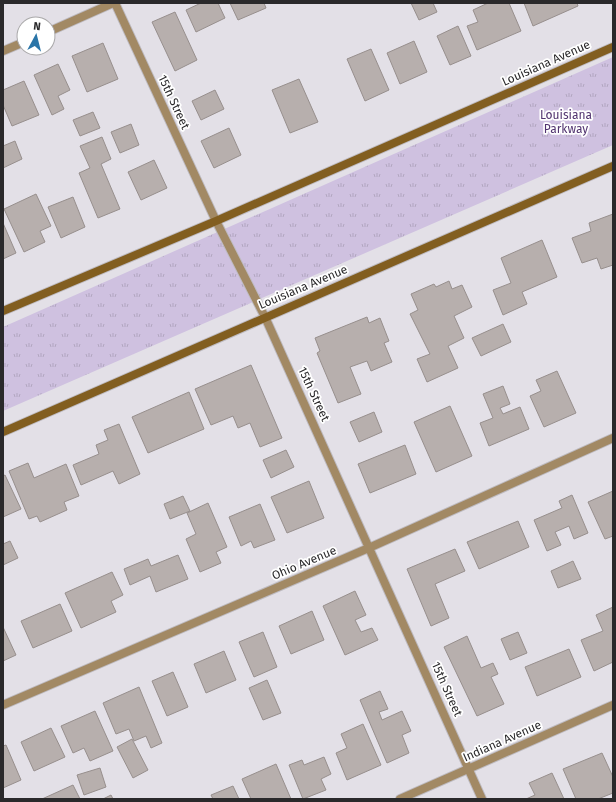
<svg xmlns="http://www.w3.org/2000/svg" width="616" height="802" viewBox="0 0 616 802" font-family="'Fira Sans',sans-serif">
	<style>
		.park { fill: url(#park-tufts) }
		.building { fill: #b7afad; stroke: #978f8d }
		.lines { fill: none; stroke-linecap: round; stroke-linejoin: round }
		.minor-casing { stroke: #bebbc1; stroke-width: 10 }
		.secondary-casing { stroke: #bebbc1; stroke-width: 10 }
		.minor { stroke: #a28964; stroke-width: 8 }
		.secondary { stroke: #825e20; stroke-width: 8 }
		.labels { text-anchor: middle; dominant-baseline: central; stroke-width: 3.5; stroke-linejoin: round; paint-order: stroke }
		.street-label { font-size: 12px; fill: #2a292b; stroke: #fff }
		.park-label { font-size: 12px; fill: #51336f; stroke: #fff }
	</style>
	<defs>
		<pattern id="park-tufts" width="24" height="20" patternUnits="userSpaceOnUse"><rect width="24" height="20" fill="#cfc1e0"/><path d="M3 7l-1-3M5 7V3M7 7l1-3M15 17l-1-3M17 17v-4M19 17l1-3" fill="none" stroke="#b2a6c0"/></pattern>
	</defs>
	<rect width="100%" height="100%" fill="#e3e0e7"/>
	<!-- park -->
	<path class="park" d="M613 57V145L3 411V327Z"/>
	<!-- building -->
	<path class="building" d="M201 3H218L225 18 196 32 186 10Z
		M230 3H264L266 8 238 20Z
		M411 3H433L437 12 419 20Z
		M488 3H509L521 31 477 50 467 26 478 22 473 10Z
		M524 3H577L578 6 533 26Z
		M175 12 197 60 175 71 152 22Z
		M458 26 471 56 450 65 437 36Z
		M414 41 427 72 400 84 387 53Z
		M103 43 118 79 87 92 72 56Z
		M371 49 389 90 365 101 347 59Z
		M58 64 70 90 58 96 64 109 52 115 34 75Z
		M299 79 318 122 290 133 272 90Z
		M24 81 39 115 12 126 3 105V90Z
		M215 90 224 109 201 120 192 101Z
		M93 112 100 128 80 136 73 120Z
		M131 124 139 145 120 153 111 132Z
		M229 128 241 155 214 168 201 141Z
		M102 137 111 159 101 164 120 209 98 218 79 173 90 168 80 146Z
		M15 141 22 159 3 168V146Z
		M154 160 167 188 141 200 128 172Z
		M36 194 51 226 40 231 45 242 24 252 4 209Z
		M73 197 85 227 61 238 48 207Z
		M613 214V265L601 269 597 258 582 263 572 238 591 231 589 223Z
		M3 223 16 253 3 259Z
		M542 240 557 277 522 292 527 304 503 315 493 290 511 283 501 258Z
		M449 281 452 289 462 285 472 307 454 316 464 338 448 346 458 368 427 382 417 359 430 354 410 314 418 310 411 294 434 284 436 287Z
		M367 317 369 323 380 318 389 341 384 343 392 362 371 371 367 361 350 367 361 394 338 403 317 353 320 351 315 338Z
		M503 324 511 342 481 356 472 338Z
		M251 365 282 438 260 447 250 423 238 428 233 416 211 425 195 389Z
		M557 371 576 413 544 427 530 396 541 391 536 380Z
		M503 386 510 404 500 408 503 414 520 407 529 429 489 446 480 423 493 418 483 394Z
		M189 392 204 429 148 453 132 417Z
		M450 406 472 456 436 472 414 422Z
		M374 412 382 432 359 442 350 422Z
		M119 424 140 474 119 484 113 471 81 485 73 465 99 454 96 445 108 440 104 430Z
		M405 445 416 474 370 493 358 464Z
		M286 450 294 467 271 478 263 460Z
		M28 463 34 478 66 464 79 496 64 502 67 510 40 522 37 516 29 519 9 471Z
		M5 475 21 509 3 517V476Z
		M309 481 324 518 287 533 271 497Z
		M613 491V536L605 539 588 502Z
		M572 495 588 533 574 539 569 526 555 532 561 545 547 551 534 520 562 508 559 501Z
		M183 496 190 511 170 519 164 504Z
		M208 503 227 547 216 552 221 563 200 572 186 539 196 534 187 513Z
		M260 504 275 540 254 548 251 541 241 546 229 517Z
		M518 521 529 547 479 569 467 542Z
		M10 541 18 558 3 565V544Z
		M455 549 465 571 435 584 449 618 431 626 407 569Z
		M178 555 188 579 156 592 150 576 130 585 124 569 148 559 151 566Z
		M573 561 581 579 558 588 551 571Z
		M112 572 123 595 111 601 116 612 81 628 65 593Z
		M355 591 366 615 355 620 361 632 372 628 378 640 345 655 323 606Z
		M60 604 72 631 33 648 21 621Z
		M613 607V662L594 671 581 640 603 631 596 615Z
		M312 611 324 640 291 654 279 626Z
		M3 627 16 655 3 661Z
		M263 632 277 667 254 677 239 642Z
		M518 632 527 653 510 660 501 639Z
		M467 636 481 668 493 663 498 674 491 677 504 704 477 716 444 647Z
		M569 649 581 677 537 696 525 667Z
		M224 651 236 680 206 693 194 664Z
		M173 672 188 707 167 716 152 681Z
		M267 680 281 713 263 720 249 688Z
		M139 687 162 743 151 748 146 736 134 741 129 729 116 734 103 703Z
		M380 691 388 709 379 712 382 720 402 711 411 731 402 735 409 753 387 763 360 700Z
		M95 711 113 751 90 761 84 748 73 753 61 726Z
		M363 724 381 765 347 780 336 753 347 748 341 734Z
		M51 728 65 757 34 771 21 742Z
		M132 739 148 770 133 778 117 747Z
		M6 745 21 780 3 788V746Z
		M602 753 613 777V793L598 799H576L563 769Z
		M324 757 331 774 321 779 326 790 303 799 289 765 302 760 304 765Z
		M276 764 291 799H251L242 779Z
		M100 768 106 787 84 795 77 775Z
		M552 773 564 799H526L535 795 529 783Z
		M73 785 80 799H42Z
		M233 786 239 799H213L211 795Z
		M111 795 113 799H103Z"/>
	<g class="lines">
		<!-- minor casing -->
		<g class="minor-casing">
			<path id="minor" d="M115 3 216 221 265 317 482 799
				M48 32 113 3
				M3 51 24 42
				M3 705 371 547 613 438
				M400 799 613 705"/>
		</g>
		<!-- secondary casing -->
		<g class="secondary-casing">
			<path id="secondary" d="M3 311 216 221 613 47
				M3 432 613 166"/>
		</g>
		<!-- minor -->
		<use href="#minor" class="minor"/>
		<!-- secondary -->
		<use href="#secondary" class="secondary"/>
	</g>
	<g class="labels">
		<!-- street labels -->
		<g class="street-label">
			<text transform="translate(546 63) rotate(-24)">Louisiana Avenue</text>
			<text transform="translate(174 102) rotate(65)">15th Street</text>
			<text transform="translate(303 287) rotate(-23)">Louisiana Avenue</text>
			<text transform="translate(314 394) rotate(65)">15th Street</text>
			<text transform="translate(304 563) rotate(-23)">Ohio Avenue</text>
			<text transform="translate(447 689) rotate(66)">15th Street</text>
			<text transform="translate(502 741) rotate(-24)">Indiana Avenue</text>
		</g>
		<!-- park labels -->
		<g class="park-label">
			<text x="566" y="115">Louisiana<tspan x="566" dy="14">Parkway</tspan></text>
		</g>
	</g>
	<!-- border -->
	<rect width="616" height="802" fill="none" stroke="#2a292b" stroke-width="8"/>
	<!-- north arrow -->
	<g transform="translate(36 36) rotate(7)"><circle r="19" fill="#ffffff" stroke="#aaa9aa"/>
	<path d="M0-3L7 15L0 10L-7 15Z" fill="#2a75a8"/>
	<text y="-6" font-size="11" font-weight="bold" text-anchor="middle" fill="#2a292b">N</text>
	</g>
</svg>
